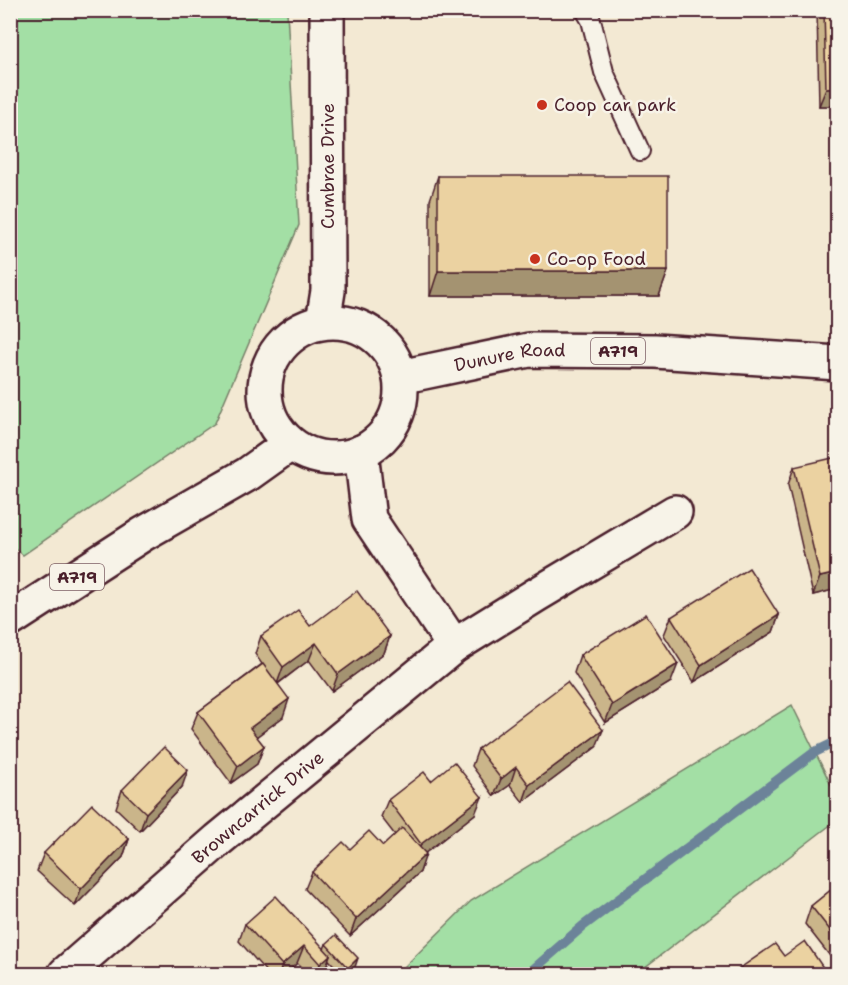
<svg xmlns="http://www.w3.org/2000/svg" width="848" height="985" viewBox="0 0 848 985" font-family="'Shantell Sans',sans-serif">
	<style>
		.green { fill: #a3dfa5; stroke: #767f68; stroke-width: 1.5 }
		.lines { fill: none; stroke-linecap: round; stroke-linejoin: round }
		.stream { stroke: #6c8399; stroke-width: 10 }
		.lane-casing { stroke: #4a1f2b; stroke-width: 22 }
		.street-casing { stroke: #4a1f2b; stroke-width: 38 }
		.primary-casing { stroke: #4a1f2b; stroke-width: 38 }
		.lane { stroke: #f7f3e8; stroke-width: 18 }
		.street { stroke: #f7f3e8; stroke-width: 33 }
		.primary { stroke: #f7f3e8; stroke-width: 33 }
		.wall { fill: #cab58a; stroke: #4a1f2b; stroke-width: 1.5 }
		.shaded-wall { fill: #a49371; stroke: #4a1f2b; stroke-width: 1.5 }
		.building { fill: #ebd2a1; stroke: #4a1f2b; stroke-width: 1.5 }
		.poi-dot { fill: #c8321e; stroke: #f7f3e8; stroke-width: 2 }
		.labels { text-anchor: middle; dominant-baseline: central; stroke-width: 5; stroke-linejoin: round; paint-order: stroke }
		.shield { fill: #f7f3e8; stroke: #7e5f64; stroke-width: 1.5 }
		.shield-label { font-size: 16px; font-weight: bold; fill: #4a1f2b }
		.poi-label { font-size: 18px; fill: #4a1f2b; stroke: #f7f3e8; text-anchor: start }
		.street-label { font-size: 18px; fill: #4a1f2b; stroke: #f7f3e8 }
	</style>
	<rect width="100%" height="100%" fill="#f3e9d3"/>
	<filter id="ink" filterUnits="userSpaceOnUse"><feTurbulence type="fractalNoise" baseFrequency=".0167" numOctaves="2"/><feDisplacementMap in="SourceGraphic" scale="12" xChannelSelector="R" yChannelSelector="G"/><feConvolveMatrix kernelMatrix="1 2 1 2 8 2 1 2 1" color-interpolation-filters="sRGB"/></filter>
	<g filter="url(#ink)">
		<!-- green -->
		<path class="green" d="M11 10 287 11 299 225 215 423 23 555 10 544Z
			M792 705 837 797V820L636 974H397L471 901Z"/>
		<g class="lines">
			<!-- stream -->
			<path class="stream" d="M528 974 583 926 815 752 838 741"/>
			<!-- lane casing -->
			<g class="lane-casing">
				<path id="lane" d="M585 10 591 20 604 72 640 151"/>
			</g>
			<!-- street casing -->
			<g class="street-casing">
				<g id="street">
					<path d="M323 322 328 291 327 10"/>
					<path d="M361 452 369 519 454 646"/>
					<path id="s1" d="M65 974 218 840 454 646 536 595 675 512"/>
				</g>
			</g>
			<!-- primary casing -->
			<g class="primary-casing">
				<g id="primary">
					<circle cx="333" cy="390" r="68"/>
					<path id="s2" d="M400 377 529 350 655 351 838 363"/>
					<path d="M10 620 143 534 248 474 290 444"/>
				</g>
			</g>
			<!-- lane -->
			<use href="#lane" class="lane"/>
			<!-- street -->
			<use href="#street" class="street"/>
			<!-- primary -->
			<use href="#primary" class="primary"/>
		</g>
		<!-- wall -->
		<path class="wall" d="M817 10H837V106H819Z
			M438 176 668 271 659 296H430V200Z
			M794 467 837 589 813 595 788 485Z
			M779 615 773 632 694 682 664 635 671 617Z
			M310 626 390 636 384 653 332 691 309 660 278 684 283 717 256 736 264 746 257 764 231 783 191 729 198 712 262 664 255 654 261 636Z
			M580 655 671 682 605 723 574 673Z
			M596 747 523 802 510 785 494 796 472 766 478 749Z
			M431 781 475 814 425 853 420 872 350 936 305 889 312 872 350 849 383 846 395 835 381 817 388 800Z
			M182 787 140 831 116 808 122 790Z
			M129 839 123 857 75 906 37 871 44 853Z
			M837 885V965L805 924 811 906Z
			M245 924 324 949 326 944 355 967 348 975H343L329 960 324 973 322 975H308L297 963 285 975H269L239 941Z"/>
		<!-- shaded-wall -->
		<path class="shaded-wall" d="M837 88V106H819L826 89Z
			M438 271H668L659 296H430Z
			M837 573V589L813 595 820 577Z
			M779 615 773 632 694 682 701 665Z
			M390 636 384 653 332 691 338 674Z
			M316 643 309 660 277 684 283 667Z
			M678 664 671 682 605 723 612 705Z
			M289 699 283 717 244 746 250 728Z
			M603 730 596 747 523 802 529 785Z
			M264 746 257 764 231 783 238 766Z
			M516 767 510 785 494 796 501 779Z
			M188 770 182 787 140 831 146 813Z
			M482 797 475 814 415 861 421 844Z
			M129 839 123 857 75 906 81 889Z
			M426 854 420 872 350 936 356 919Z
			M304 946 297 963 285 975H279L282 965Z
			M330 955 324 973 322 975H316L320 964Z
			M358 958 355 967 348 975H346L348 968Z"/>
		<!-- building -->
		<path class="building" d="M824 10H837V88L826 89Z
			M438 176H668V271H438Z
			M837 457V573L820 577 794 467Z
			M749 568 779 615 701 665 671 617Z
			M357 591 390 636 338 674 316 643 283 667 261 636 298 610 310 626Z
			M646 614 678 664 612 705 580 655Z
			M263 664 289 699 250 728 264 746 238 766 198 712Z
			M567 682 603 730 529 785 516 767 501 779 478 749Z
			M164 747 188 770 146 813 122 790Z
			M454 762 482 797 421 844 388 800 424 772 431 781Z
			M92 804 129 839 81 889 44 853Z
			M402 828 426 854 356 919 312 872 343 842 350 849 369 831 383 846Z
			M837 885V939L811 906Z
			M276 896 330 955 320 964 304 946 282 965 245 924Z
			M336 935 358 958 348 968 326 944Z
			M805 941 828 975H734L733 973 775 944 784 956Z
			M195 968 203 975H189Z"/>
	</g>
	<!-- markers -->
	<g class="poi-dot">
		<circle cx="542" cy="105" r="6"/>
		<circle cx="535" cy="259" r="6"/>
	</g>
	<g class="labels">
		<!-- shield labels -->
		<g class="shield">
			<rect x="591" y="338" width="54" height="26" rx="4.5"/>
			<rect x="50" y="564" width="54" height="26" rx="4.5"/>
		</g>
		<g class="shield-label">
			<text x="618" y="351">A719</text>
			<text x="77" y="577">A719</text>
		</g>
		<!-- poi labels -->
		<g class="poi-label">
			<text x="554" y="105">Coop car park</text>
			<text x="547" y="259">Co-op Food</text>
		</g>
		<!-- street labels -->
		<g class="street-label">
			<text transform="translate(328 166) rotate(-90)">Cumbrae Drive</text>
			<text stroke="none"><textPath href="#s2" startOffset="112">Dunure Road</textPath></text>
			<text stroke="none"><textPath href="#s1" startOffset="255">Browncarrick Drive</textPath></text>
		</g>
	</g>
	<!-- margin -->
	<rect width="848" height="985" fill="none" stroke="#f7f3e8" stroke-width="36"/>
	<rect x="18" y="18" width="812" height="949" fill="none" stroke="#4a1f2b" stroke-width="2" filter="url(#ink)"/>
</svg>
